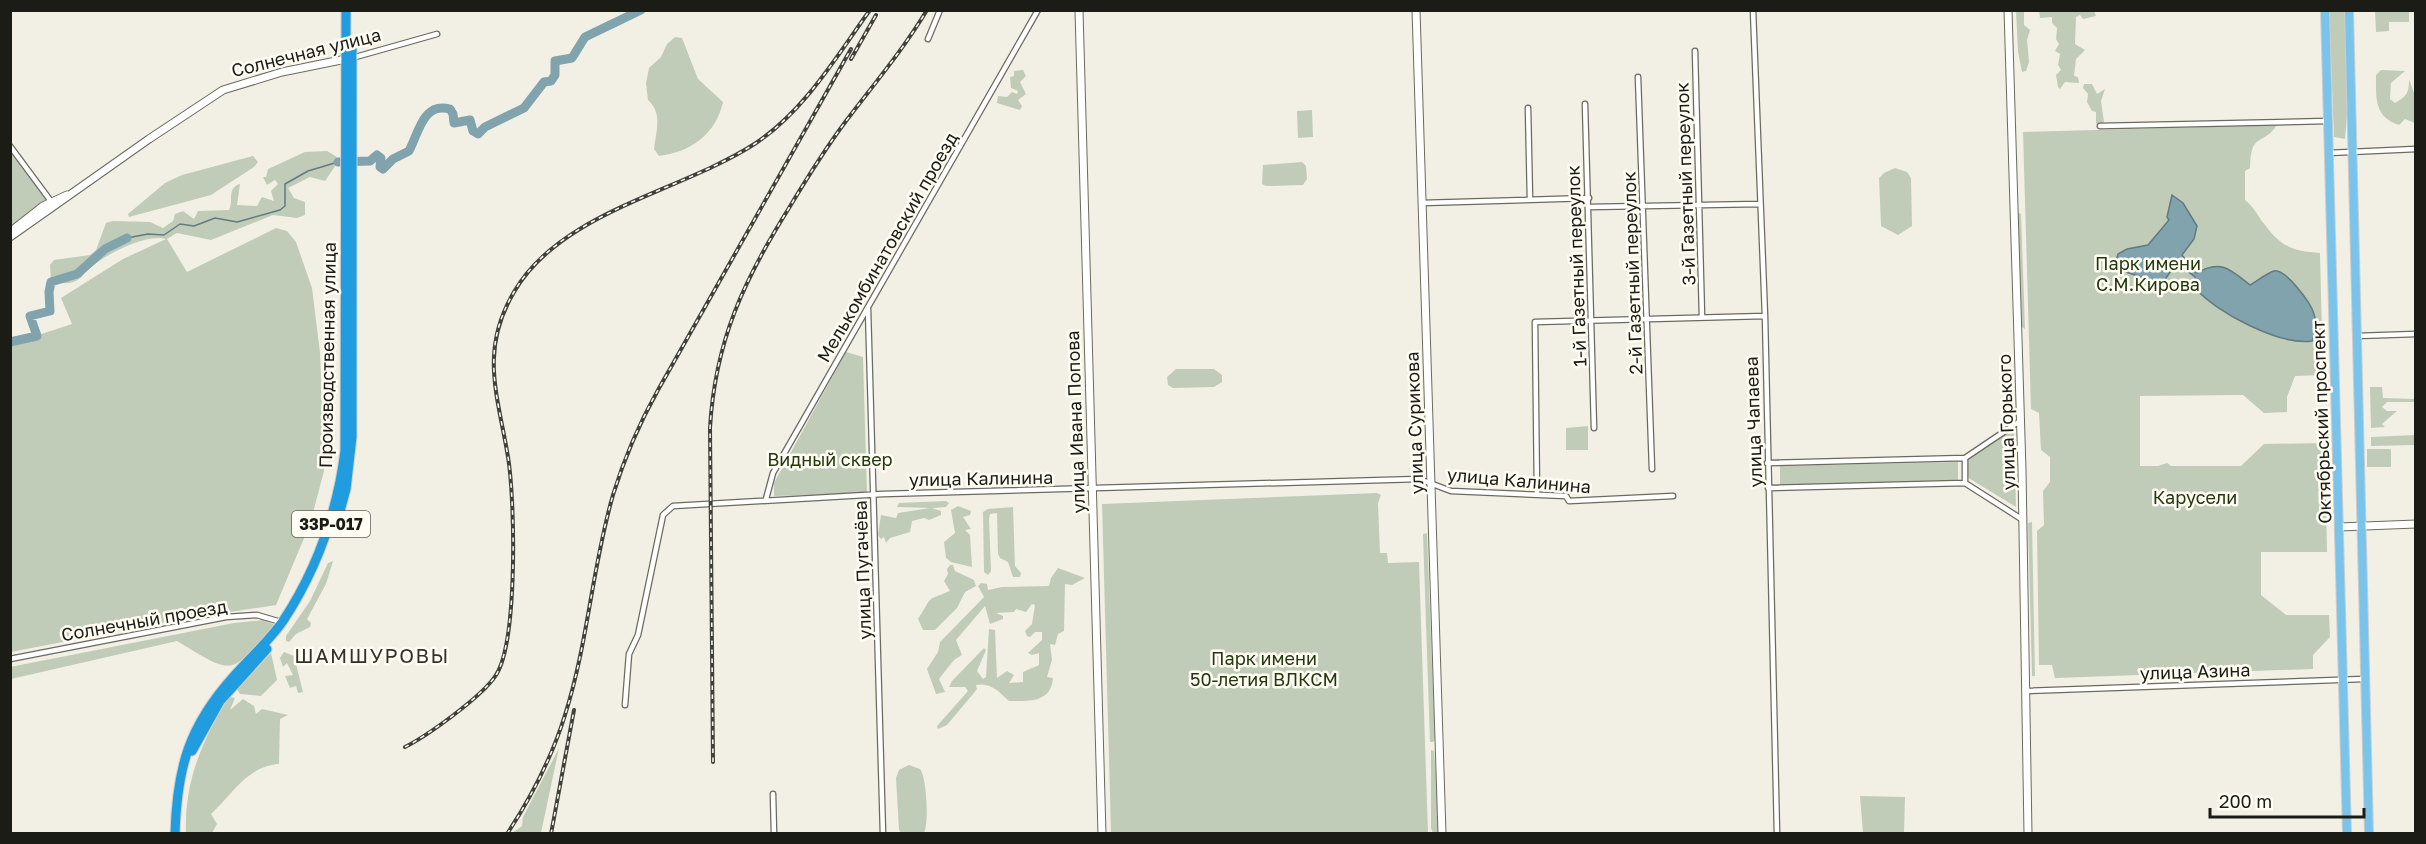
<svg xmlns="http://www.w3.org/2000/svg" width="2426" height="844" viewBox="0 0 2426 844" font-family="'Golos Text',sans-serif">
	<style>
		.green { fill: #c0ccb8 }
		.water { fill: #80a3ae; stroke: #627a81; stroke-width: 1.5 }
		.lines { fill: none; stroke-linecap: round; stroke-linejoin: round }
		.stream { stroke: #627a81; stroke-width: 1.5 }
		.river { stroke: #80a3ae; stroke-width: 9 }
		.street-casing { stroke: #6c6a5f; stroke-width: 7 }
		.secondary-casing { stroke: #6c6a5f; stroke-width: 9 }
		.primary-casing { stroke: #cdcdcc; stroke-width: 10 }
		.highway-casing { stroke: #cdcdcc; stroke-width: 11 }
		.street { stroke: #fff; stroke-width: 4.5 }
		.secondary { stroke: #fff; stroke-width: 7 }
		.primary { stroke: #7ac4eb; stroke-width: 8 }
		.highway { stroke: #219cde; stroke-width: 9 }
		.rail-casing { stroke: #41413b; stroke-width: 4 }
		.rail { stroke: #fffdf3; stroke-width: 1.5; stroke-dasharray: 4.5; stroke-linecap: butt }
		.labels { text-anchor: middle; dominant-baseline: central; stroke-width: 5; stroke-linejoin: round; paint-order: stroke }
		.shield { fill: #fffdf3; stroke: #606059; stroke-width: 1.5 }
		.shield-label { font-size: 16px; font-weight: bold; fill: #1c1c17 }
		.street-label { font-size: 18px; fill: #1c1c17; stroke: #fffdf3 }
		.park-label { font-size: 18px; fill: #22380f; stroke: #fffdf3 }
		.neighbourhood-label { font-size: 20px; letter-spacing: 1.5px; fill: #333128; stroke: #fffdf3 }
	</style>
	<rect width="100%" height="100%" fill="#f2f0e4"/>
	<!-- green -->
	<path class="green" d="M2039 10 2094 11 2096 16 2083 19 2080 15 2076 17 2075 44 2085 50 2076 59 2074 76 2078 77 2079 83 2065 82 2060 89 2058 87 2056 75 2061 70 2058 65 2060 54 2055 51 2059 44 2056 39 2057 28 2052 23V17L2040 18Z
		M2016 11H2024V25L2030 30 2027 40 2029 62 2026 71 2022 72 2018 52Z
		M2329 11H2345L2347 114 2345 139 2334 137Z
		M2375 11H2409V22H2389V31L2376 32Z
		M675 37 682 38 698 79 723 102C716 134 691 152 659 156L654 149C656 130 663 114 648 100L646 83 649 68 661 57 667 44Z
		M1023 70 1026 76 1020 82 1026 94 1018 100 1022 106 1020 110 997 103 998 96 1007 97 1012 92 1017 94 1018 91 1011 88 1010 77 1014 76V71Z
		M2381 70 2405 71 2391 83 2390 99 2395 103C2407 96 2409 93 2409 79L2415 96V123L2405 119 2399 125C2374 117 2376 98 2376 75Z
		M2084 84H2092L2097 94 2105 89 2101 101 2104 122 2099 125 2096 123V112L2092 111 2087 102 2088 94 2083 88Z
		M1312 110 1313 137 1298 138 1297 111Z
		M2277 125C2262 147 2251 131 2250 168L2245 171V200C2257 210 2257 216 2266 226 2282 248 2295 251 2320 253L2323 375 2295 376 2287 397V412L2264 413 2243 395 2140 396V466H2158L2167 463 2171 466H2241L2264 444 2325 443 2327 552H2261V595L2286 615H2329L2330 637 2313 655V669L2055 678 2052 665H2039L2037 531 2044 525 2043 491 2050 482V457L2041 450 2039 413 2031 409 2023 132Z
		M10 151 47 199 11 226H10Z
		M327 151 337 157 338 162 325 181 310 177 288 188 294 198 305 202V215L297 218 273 215 211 240 177 233 167 239 187 272 276 228 287 231 296 242 312 288 320 353 324 471 310 524 276 605 166 622 11 652V344L72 324 61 298 123 259 166 239C146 233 104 255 89 269 85 271 83 277 79 279 71 285 61 283 51 282L50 265 54 260 90 255 96 250 106 223 113 221 150 222 163 228 173 221 175 214 183 211 194 219 198 211 229 210C234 202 226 188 240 184L237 205 257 206 262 197 274 201 271 191 278 184 275 180 267 185 263 177H266L268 169 305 152Z
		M253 156 258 162 254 167 211 195 129 217 128 214 165 183 182 175Z
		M1302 162 1306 166 1307 179 1303 185 1266 186 1262 184 1263 165Z
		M1895 168 1907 172 1911 178 1912 226 1898 235 1881 226 1879 178 1884 173Z
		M2017 212 2021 214 2025 329 2022 327Z
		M846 352 863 357 867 494 774 496V483Z
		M1176 369H1214L1222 375V382L1214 387 1173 388 1168 385 1167 377Z
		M2370 387H2382L2383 398 2415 399V402H2387L2382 407 2387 411H2397L2382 424 2385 427 2371 428Z
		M1588 426V450H1566V428Z
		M2012 430 2014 431 2016 507 1967 477 1968 460Z
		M2415 435V452L2414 445 2371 446V437Z
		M2367 449H2391V467H2367Z
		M1958 462V480L1780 485V466Z
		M1377 493 1381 495 1378 503 1380 553H1387L1388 563 1419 562 1428 833H1111L1102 504Z
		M946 501 949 503 946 507 932 508 941 511V515L929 520 924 518 912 521 910 532 890 538 886 543 884 537 881 539 878 535 881 515 896 518 898 513 930 508 897 507 899 503Z
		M958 506 971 511 970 515 963 517 971 529 965 530 970 535 972 567 951 562 946 558 944 542 955 533 951 510Z
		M1013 507 1015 566 1021 573 1020 577H1013L1008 562 1000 558 998 554 997 513 990 514 989 519 991 571 988 575 984 572 983 512 988 509Z
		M2032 522 2035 676H2032L2028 523Z
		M1427 533 1435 740 1433 742H1430L1423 534Z
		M333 561 326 584 307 619 311 623 310 627 296 634 289 642 286 641V636L310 601 328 563Z
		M950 565H953L955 571 974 580 976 586 965 592 957 608 935 630H923L918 619C934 595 923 602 950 591L944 581 948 574 947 569Z
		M1058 568 1085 578 1072 585 1065 584 1064 631 1058 634 1055 645 1050 644 1052 660 1047 677 1053 678C1051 703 1029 701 1009 701 999 692 991 682 976 685L977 689 973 694 947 725 938 729 937 726 968 691 965 687H949L952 681 984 648 986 650 977 671 983 679 986 677 989 629 995 630 997 678 1007 671 1014 675 1009 683 1023 682V672L1039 665V653L1032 655 1028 653 1042 640V632H1035L1030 637 1027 636 1025 631 1032 624 1035 605 1032 604 1026 612 1016 609 1014 612 996 613 1003 616V619L990 624 985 606 956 640 962 655 954 660 939 679 945 692 936 694 927 669 938 652 940 642 984 597 978 586 981 583 987 584 988 590 1002 587 1049 586 1051 578Z
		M263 620 275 625C228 674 238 678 177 641L11 679 10 667 234 623Z
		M284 652 294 656 303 692 298 693 296 686 290 688 285 676 293 675 287 663 283 667 280 658Z
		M271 653 277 680 261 696 240 694 237 689Z
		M229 697 235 698 230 710 243 699 254 706 256 714 262 709 288 715 280 719 279 764C247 766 232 795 211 814L217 824 212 833 186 834C184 782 202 740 229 697Z
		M559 748 541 833H512L522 826 523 817Z
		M1431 750 1434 751 1440 823 1438 833H1433L1431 828Z
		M909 765 920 769C927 778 929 823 924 833H901L899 830 896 778 899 770Z
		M1860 796 1905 797 1904 833H1863Z"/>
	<!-- water -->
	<path class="water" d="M2172 195 2183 203 2197 226 2194 239 2182 255 2185 259 2182 263 2197 273C2220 259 2230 269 2250 285 2257 281 2267 273 2274 271 2285 268 2311 303 2314 314 2317 322 2316 333 2312 341 2280 346 2216 312 2196 289L2195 277 2179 265H2175L2162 284 2114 268 2118 254 2127 249 2148 245 2169 220 2167 217Z"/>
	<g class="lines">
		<!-- stream -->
		<path class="stream" d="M127 238 148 234 164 235 180 224 194 226 215 218 237 222 280 210 285 206V184L308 171 338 162"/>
		<!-- river -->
		<path class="river" d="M338 162 370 161 377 155 381 158 380 167 383 169 393 159 409 151C419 132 423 102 450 109L453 114 454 123 470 120 473 131 478 134 485 127 524 108 544 82 551 81 555 75V61L572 58 585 37 641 10
			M10 342 37 336 30 316 50 311 49 292 51 282 77 274 105 249 127 238"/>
		<!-- street casing -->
		<g class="street-casing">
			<path id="street" d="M1753 10 1765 316 1777 834
				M928 39 940 10
				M1695 51 1702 317
				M352 58 437 34
				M1638 77 1652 469
				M1585 104 1594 428
				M1528 108 1530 200
				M2100 126 2328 121
				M10 146 53 204
				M2328 153 2416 149
				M1422 203 1589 198
				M1589 207 1760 204
				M868 309 883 834
				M2356 336 2416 334
				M1965 458V483
				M1767 463 1965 458 2020 421
				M1768 488 1965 483 2023 520
				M1537 493 1535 322 1765 316
				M766 499 773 473 1038 10
				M10 659 226 617 257 615 281 622
				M2026 691 2364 679
				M625 705 629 654 638 635 663 515 673 506 883 494 1419 479 1451 491 1566 496 1569 501 1673 496
				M773 794 774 834"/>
		</g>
		<!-- secondary casing -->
		<g class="secondary-casing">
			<path id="secondary" d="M1079 10 1102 834
				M1416 10 1442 834
				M2008 10 2022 470 2028 834
				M10 232 43 206 67 195
				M10 237 149 139 223 90 282 72 346 59
				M2339 527 2416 524"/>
		</g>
		<!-- primary casing -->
		<g class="primary-casing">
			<path id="primary" d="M2325 10 2347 834
				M2349 10 2369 834"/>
		</g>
		<!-- highway casing -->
		<g class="highway-casing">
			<path id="highway" d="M336 526 346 489 352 437V46
				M192 751 220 701 267 649
				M175 834C177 767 189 726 234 676 250 658 269 641 283 621 318 568 337 513 345 451L346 10"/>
		</g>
		<!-- street -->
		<use href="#street" class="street"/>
		<!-- secondary -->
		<use href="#secondary" class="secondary"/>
		<!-- primary -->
		<use href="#primary" class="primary"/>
		<!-- highway -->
		<use href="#highway" class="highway"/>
		<!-- rail casing -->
		<g class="rail-casing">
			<path id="rail" d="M851 59 876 15
				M405 747C427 736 483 696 496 675 518 641 515 499 508 457 498 396 479 351 514 292 561 211 681 192 756 143 805 110 836 57 870 10
				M713 762 710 428C715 341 744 280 789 208 807 178 825 149 846 121 874 84 903 50 927 10
				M507 834C532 796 552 757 565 715 588 643 592 567 613 495 624 459 639 424 658 390L851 49
				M551 834 574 710"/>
		</g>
		<!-- rail -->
		<use href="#rail" class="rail"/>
	</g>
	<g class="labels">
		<!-- shield labels -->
		<rect class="shield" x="292" y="511" width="78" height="26" rx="4.5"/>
		<g class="shield-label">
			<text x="331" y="524">33Р-017</text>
		</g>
		<!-- street labels -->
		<g class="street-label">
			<text transform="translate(306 52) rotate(-14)">Солнечная улица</text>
			<text transform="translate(1685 184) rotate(-92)">3-й Газетный переулок</text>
			<text transform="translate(887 247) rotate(-60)">Мелькомбинатовский проезд</text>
			<text transform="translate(1576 266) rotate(-92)">1-й Газетный переулок</text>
			<text transform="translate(1632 273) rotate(-92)">2-й Газетный переулок</text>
			<text transform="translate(327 355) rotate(-89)">Производственная улица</text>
			<text transform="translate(1075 422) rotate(-92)">улица Ивана Попова</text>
			<text transform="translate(1753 422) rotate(-92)">улица Чапаева</text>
			<text transform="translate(2006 422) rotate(-92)">улица Горького</text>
			<text transform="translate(2321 422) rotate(-92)">Октябрьский проспект</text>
			<text transform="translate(1414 423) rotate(-92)">улица Сурикова</text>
			<text transform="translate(981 478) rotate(-1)">улица Калинина</text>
			<text transform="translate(1519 480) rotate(5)">улица Калинина</text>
			<text transform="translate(862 570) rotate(-92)">улица Пугачёва</text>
			<text transform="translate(144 620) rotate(-10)">Солнечный проезд</text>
			<text transform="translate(2195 671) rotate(-2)">улица Азина</text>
		</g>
		<!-- park labels -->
		<g class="park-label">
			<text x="2148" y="263">Парк имени<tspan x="2148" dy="21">С.М.Кирова</tspan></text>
			<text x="830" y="459">Видный сквер</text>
			<text x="2195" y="497">Карусели</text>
			<text x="1264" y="658">Парк имени<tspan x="1264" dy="21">50-летия ВЛКСМ</tspan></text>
		</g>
		<!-- neighbourhood labels -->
		<g class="neighbourhood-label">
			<text x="372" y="655">ШАМШУРОВЫ</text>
		</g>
	</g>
	<!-- border -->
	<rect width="2426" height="844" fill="none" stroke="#1c1c17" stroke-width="24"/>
	<!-- scale -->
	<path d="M2210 808v9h154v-9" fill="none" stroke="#1c1c17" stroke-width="3"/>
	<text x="2219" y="808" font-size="18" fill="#1c1c17" stroke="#fffdf3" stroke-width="4.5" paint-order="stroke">200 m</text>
</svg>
